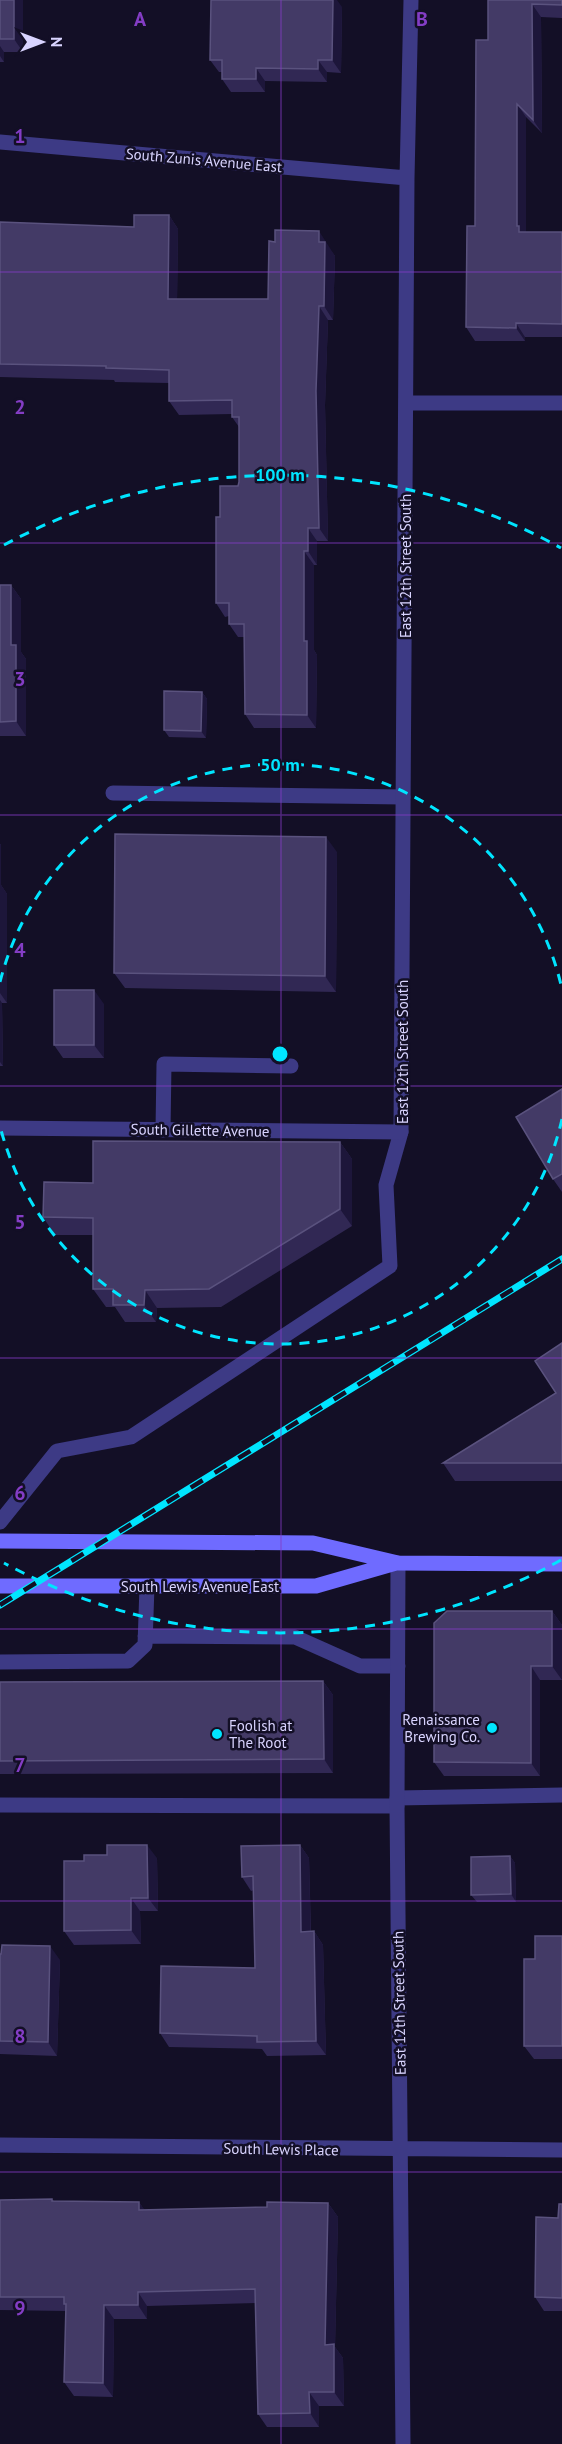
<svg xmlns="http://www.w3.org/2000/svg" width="562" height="2444" viewBox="0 0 562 2444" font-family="'PT Sans',sans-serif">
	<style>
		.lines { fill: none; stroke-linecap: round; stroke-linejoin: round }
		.lane { stroke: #3d3a85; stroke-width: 15 }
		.street { stroke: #3d3a85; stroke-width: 15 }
		.secondary { stroke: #6f6bff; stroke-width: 15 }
		.rail-casing { stroke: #00e5ff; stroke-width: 7 }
		.rail { stroke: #130f26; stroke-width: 4.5; stroke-dasharray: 14; stroke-linecap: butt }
		.wall { fill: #312854 }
		.shaded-wall { fill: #1d163a }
		.building { fill: #433a66; stroke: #5a527e; stroke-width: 1.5 }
		.grid { fill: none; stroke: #843dc5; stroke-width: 1.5; stroke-opacity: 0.55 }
		.ring { fill: none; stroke: #00e5ff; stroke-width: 3; stroke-dasharray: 10 8 }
		.poi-dot { fill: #00e5ff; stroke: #130f26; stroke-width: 2 }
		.labels { text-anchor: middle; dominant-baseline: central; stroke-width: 5; stroke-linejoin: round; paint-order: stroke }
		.street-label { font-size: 15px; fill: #d9d4ff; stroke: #130f26 }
		.poi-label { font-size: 15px; fill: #d9d4ff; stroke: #130f26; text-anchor: end }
		.grid-label { font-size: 20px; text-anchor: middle; font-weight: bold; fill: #843dc5; stroke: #130f26; stroke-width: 5; stroke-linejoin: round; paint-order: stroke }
		.centre { fill: #00e5ff; stroke: #130f26; stroke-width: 3 }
		.ring-label { font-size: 18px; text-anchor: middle; font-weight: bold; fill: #00e5ff; stroke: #130f26; stroke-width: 5; stroke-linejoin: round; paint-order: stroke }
	</style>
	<rect width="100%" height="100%" fill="#130f26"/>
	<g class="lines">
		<!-- lane -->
		<path class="lane" d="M113 793 403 797
			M163 1130 164 1064 291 1066
			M0 1522 57 1451 131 1437 390 1266 386 1185 401 1132
			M145 1636 295 1637 360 1666H398
			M0 1662 128 1661 145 1645 147 1586
			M397 1798 562 1795
			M0 1805 397 1806"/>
		<!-- street -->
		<path class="street" d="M0 142 407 178
			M406 403H562
			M0 1128 401 1132 407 178 411 0
			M398 1563 397 1806 403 2444
			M0 2145 562 2150"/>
		<!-- secondary -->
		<path class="secondary" d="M0 1541 313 1543 398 1563 562 1564
			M0 1586H316L396 1563"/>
		<!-- rail casing -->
		<g class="rail-casing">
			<path id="rail" d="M0 1605 562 1259"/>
		</g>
		<!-- rail -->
		<use href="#rail" class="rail"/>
	</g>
	<!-- wall -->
	<path class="wall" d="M0 0H23V52H4V62H0Z
		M488 0H562V18L541 17 542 133 526 117V232H562V337H525V341H475L466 327 475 226 488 40Z
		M342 7 341 73 327 72V82L265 81V92H231L222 79V72H219L210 60Z
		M169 215 178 229 177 299H268L328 245V247L335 256 333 320H328L325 405 328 541H317V565H314V650L317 655 316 728H254L245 714 244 637H238L229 624V616L225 617 216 603 220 517 238 486 239 482V427L232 417V414L179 415 169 401V383L115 382 114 380 0 377V222L134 227Z
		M0 585H11L21 599V652L26 659V736H0Z
		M202 692 207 699 206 738 169 737 164 730Z
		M0 844 1 845V885L7 894V1003H2L3 1066H0Z
		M337 852 336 992 125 988 114 973Z
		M104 1004V1058H63L54 1045Z
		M562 1089V1192L553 1179Z
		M340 1142 352 1159V1226L221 1307 157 1308 156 1322H125L115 1307H106L93 1289V1235H55L43 1217 93 1183Z
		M562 1343V1481H455L443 1463 556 1393Z
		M552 1611 562 1625V1680H540V1776H444L434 1762Z
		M323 1681 333 1695V1773L0 1774V1682Z
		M300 1845 309 1858 311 1932 314 1931 323 1945 326 2055 267 2056 262 2049 169 2047 160 2033 255 1968 254 1890 251 1891 242 1877Z
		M510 1856 515 1863 516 1902H477L471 1895Z
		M157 1858 158 1911H140L141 1944 74 1945 64 1931 84 1861Z
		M562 1936V2059H534L524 2046Z
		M0 1954 60 1960 57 2056 0 2054Z
		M52 2199 54 2201 139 2202 144 2210 267 2207 328 2203 338 2217 335 2347 343 2358 344 2406H319V2427H267L258 2414 256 2303 147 2306V2319H114L113 2397 74 2396 64 2382 66 2311 0 2310V2200Z
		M562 2204V2311H544L535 2297Z"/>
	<!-- shaded-wall -->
	<path class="shaded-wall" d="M14 0H23V52L14 39Z
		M333 0H337L342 7 341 73 332 60Z
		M532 4 541 17 542 133 533 120Z
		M0 46 4 52V62L0 56Z
		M318 60 327 72V82L318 69Z
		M256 68 265 81V92L256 79Z
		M517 104 526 117V237L519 232 517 226Z
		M169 215 178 229 177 312 168 299Z
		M319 231 335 256 333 320 324 306Z
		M319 306 328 320 325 405 328 541 319 528 316 391Z
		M516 323 525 337V341L516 328Z
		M308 528 317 541V565L308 551Z
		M304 551 314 565V650L317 655 316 728 307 715 304 641Z
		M11 585 21 599V652L26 659V736L16 721 11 645Z
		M202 692 207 699 206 738 201 731Z
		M326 837 337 852 336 992 325 976Z
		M0 844 1 845V885L7 894V1003L0 993Z
		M94 990 104 1004V1058L94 1045Z
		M0 1000 2 1003 3 1066 0 1062Z
		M340 1142 352 1159V1226L340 1209Z
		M145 1290 157 1308 156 1322 144 1305Z
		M552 1611 562 1625V1680L552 1666Z
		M531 1666 540 1680V1776L531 1763Z
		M323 1681 333 1695V1773L324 1759Z
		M147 1845 157 1858 158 1911 148 1898Z
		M300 1845 309 1858 311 1946 301 1932Z
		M510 1856 515 1863 516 1902 511 1894Z
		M131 1898 140 1911 141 1944 131 1930Z
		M314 1931 323 1945 326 2055 316 2041Z
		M50 1946 60 1960 57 2056 48 2042Z
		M139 2202 149 2216 139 2210Z
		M328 2203 338 2217 335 2347 343 2358 344 2406 334 2392 325 2345Z
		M138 2292 147 2306V2319L138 2305Z
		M104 2305 114 2319 113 2397 103 2383Z
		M309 2392 319 2406V2427L310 2413Z"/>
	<!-- building -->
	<path class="building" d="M0 0H14V39H0Z
		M211 0H333L332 60H318V69L256 68V79H222V60H210Z
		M488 0H562V5L532 4 533 120 517 104V226H519V232H562V324L516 323V328L466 327 467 226H475L476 40H488Z
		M134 215H169L168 299H268L269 241 275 242V230L319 231V242H325L324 306H319L316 391 319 528H308V551H304V641H307V715L245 714 244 624H229V603H216V517H220V486H238L239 482V417H232V400L169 401V370L106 368V366L0 364V222L134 227Z
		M0 585H11V645H16V721L0 722Z
		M164 691 202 692 201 731 164 730Z
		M115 834 326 837 325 976 114 973Z
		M54 990H94V1045H54Z
		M562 1089V1174L553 1179 516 1117Z
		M93 1141 340 1142V1209L209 1289 145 1290 144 1305H113V1289H93V1218L43 1217 44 1182 93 1183Z
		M562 1343V1463H443L556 1393 535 1361Z
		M447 1611H552V1666H531V1763L434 1762V1623Z
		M323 1681 324 1759 0 1761V1682Z
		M107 1845H147L148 1898H131V1930L64 1931V1861H84V1855H107Z
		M300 1845 301 1932 314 1931 316 2041 257 2042V2036L160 2033 161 1966 255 1968 253 1876 242 1877 241 1846Z
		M510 1856 511 1894 471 1895V1857Z
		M535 1936H562V2046H524V1959H535Z
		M2 1945 50 1946 48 2042 0 2041V1954H1Z
		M52 2199V2201L139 2202V2210L267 2207V2202L328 2203 325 2345 334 2344V2392H309L310 2413 258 2414 255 2289 138 2292V2305H104L103 2383 64 2382 66 2304H64V2297H0V2200Z
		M559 2204H562V2298L535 2297 536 2217 558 2218Z"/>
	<!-- grid -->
	<path class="grid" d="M281 0V2444M0 272H562M0 543H562M0 815H562M0 1086H562M0 1358H562M0 1629H562M0 1901H562M0 2172H562"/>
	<!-- distance rings -->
	<g class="ring">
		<path d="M562 1119A289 289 0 0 1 0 1126M0 982A289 289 0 0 1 562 989"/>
		<path d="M561 1560A579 579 0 0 1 4 1563M4 545A579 579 0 0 1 561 548"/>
	</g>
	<!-- markers -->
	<g class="poi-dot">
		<circle cx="492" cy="1728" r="6"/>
		<circle cx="217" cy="1734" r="6"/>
	</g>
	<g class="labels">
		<!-- street labels -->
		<g class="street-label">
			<text transform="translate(204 160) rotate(5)">South Zunis Avenue East</text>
			<text transform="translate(405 566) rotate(-90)">East 12th Street South</text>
			<text transform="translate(402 1052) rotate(-90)">East 12th Street South</text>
			<text transform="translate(200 1130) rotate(1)">South Gillette Avenue</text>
			<text x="200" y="1586">South Lewis Avenue East</text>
			<text transform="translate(399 2003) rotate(-91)">East 12th Street South</text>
			<text transform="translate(281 2149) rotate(1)">South Lewis Place</text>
		</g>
		<!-- poi labels -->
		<g class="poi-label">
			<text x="480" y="1719">Renaissance<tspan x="480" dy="17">Brewing Co.</tspan></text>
			<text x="229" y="1725" text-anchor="start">Foolish at<tspan x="229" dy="17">The Root</tspan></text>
		</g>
	</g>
	<g class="grid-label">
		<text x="140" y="26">A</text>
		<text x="422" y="26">B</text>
		<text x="20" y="143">1</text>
		<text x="20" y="414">2</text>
		<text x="20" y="686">3</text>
		<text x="20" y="957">4</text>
		<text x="20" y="1229">5</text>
		<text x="20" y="1500">6</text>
		<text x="20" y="1772">7</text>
		<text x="20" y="2043">8</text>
		<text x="20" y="2315">9</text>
	</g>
	<circle cx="280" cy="1054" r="9" class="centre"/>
	<g class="ring-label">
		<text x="280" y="481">100 m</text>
		<text x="280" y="771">50 m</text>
	</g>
	<!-- north arrow -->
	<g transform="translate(42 42) rotate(90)" stroke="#130f26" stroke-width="4.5" paint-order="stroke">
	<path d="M0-4.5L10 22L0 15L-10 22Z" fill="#d9d4ff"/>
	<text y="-9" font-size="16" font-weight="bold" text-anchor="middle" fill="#d9d4ff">N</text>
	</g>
</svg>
